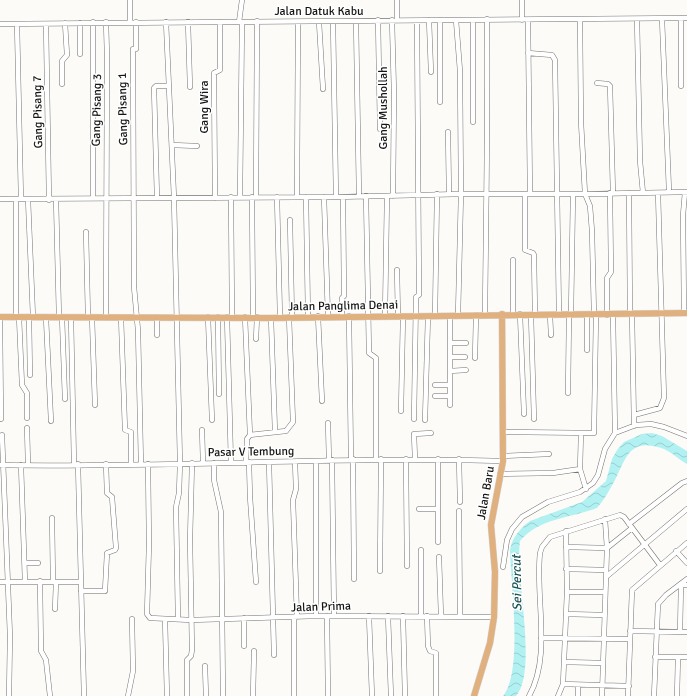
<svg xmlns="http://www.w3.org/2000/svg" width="687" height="696" viewBox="0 0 687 696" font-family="Signika,sans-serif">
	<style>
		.water { fill: url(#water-waves) }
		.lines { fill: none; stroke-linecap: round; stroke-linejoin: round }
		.minor-casing { stroke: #747370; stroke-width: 5.5 }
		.major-casing { stroke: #d5d5d5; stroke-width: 7 }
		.minor { stroke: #fff; stroke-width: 4.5 }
		.major { stroke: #e0b17f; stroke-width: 6 }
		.labels { text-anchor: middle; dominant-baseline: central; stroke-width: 3; stroke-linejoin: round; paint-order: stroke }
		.street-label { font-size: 12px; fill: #151514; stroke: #fff }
		.water-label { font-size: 13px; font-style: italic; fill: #1e5455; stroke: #fff }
	</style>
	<defs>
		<pattern id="water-waves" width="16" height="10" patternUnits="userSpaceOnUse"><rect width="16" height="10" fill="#b1f1f2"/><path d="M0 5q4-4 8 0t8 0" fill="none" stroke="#97cecf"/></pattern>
	</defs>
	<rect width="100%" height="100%" fill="#fcfbf8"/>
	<!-- water -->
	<path class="water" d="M652 433 662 436 687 451V464C679 460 673 453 664 449 631 437 627 455 615 480 610 489 604 500 597 508 571 518 539 518 520 541 515 577 538 671 516 696H503C523 672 511 584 510 551 511 539 520 528 530 521L582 502 606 481 612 459 617 450 624 442 642 434Z"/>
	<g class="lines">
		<!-- minor casing -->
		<g class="minor-casing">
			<path id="minor" d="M130 0V22
				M522 0V20
				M681 18V86
				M637 19 640 161 643 193
				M662 19 669 191
				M378 20 380 129
				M392 20 394 93 393 196
				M397 20V0
				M429 20 431 72
				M456 20 460 71 461 194 458 315
				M528 20 530 194
				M580 20 581 122 585 194 590 206 592 231 594 315
				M356 21 359 196
				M93 22V198
				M106 22 107 55 106 317
				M136 22V49H133L134 287 138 330 141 464
				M166 22 174 198 180 463 179 493 176 507 178 619
				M188 22 190 87
				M239 22 242 0
				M319 22 323 89
				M333 22 336 197
				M80 23V54
				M0 24 687 18
				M17 24 21 199
				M46 24 49 200
				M528 53 552 55 555 60 559 315
				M597 83 608 84 610 86 613 193
				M62 84V61L67 55 65 23
				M440 102V20
				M473 122V20
				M448 132 449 194
				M172 145 197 146
				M629 193 630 314
				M525 194V250L533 253 534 255 535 315
				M366 196 369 353 376 358V459
				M231 197 232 317
				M240 197 242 22
				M252 197 253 317
				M256 197 257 21
				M277 197 280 317
				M297 197 298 22
				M306 197 308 316
				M324 197 328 316
				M157 198 154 88 156 86H169
				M215 198 214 73 220 70V22
				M0 199 336 197 463 194H585L687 192
				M16 199V317
				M28 199 33 317
				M56 199 59 317
				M290 220 292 317
				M86 232 88 317
				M513 260V314
				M397 270 398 316
				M684 313 683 215 685 192
				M520 314 524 414
				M632 314 634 426
				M485 315C486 216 488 118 487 19
				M531 315 534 419
				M550 315 551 335
				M571 315 573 194
				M607 315V278L611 272 610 193
				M613 315 615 433
				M318 316 322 401
				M342 316V298L344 296 343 197
				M349 316 351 459
				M385 316 387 196
				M435 316 437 194
				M19 317 22 385 27 393V418
				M29 317 30 375
				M62 317 65 399
				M71 317 74 464
				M92 317 95 405
				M121 317 125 430 131 432V464
				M157 317V335
				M208 317 212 420
				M218 317 219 394
				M227 317 231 463
				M245 317 250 435
				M46 318 51 421
				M271 318 275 432
				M0 321 1 419
				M256 339 257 317
				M450 343H466
				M587 350V315
				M450 357H465
				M475 358 476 315
				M450 371 466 370
				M435 385H450
				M568 393 569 315
				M435 396H450
				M450 405V316
				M401 411 403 316
				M634 415 660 408 664 398 658 193
				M414 419 416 297 419 295 417 21
				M425 420 428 316
				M328 423 329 460
				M27 428 28 464
				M202 430 203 463
				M503 432 594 433 596 315
				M581 433 580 469 586 489
				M2 435 10 636 9 696
				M503 456 549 454
				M353 459 354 579
				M406 459 407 566
				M415 459 414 434 431 433
				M459 459 460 502
				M332 460 334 616
				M249 462 250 497 256 582
				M269 462 274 655
				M295 462 296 489 293 500 297 617
				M214 463V480L221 512 223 696
				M246 463 247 439 250 435 286 431 293 422 289 317
				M78 464 81 582
				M148 464 149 544 147 614 150 618 191 620 316 616 494 617
				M0 465C168 468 335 456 503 461
				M21 465 25 582
				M500 474 553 473 580 469
				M419 509H438
				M459 511 460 616
				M52 518 53 581
				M629 524 682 483 687 481
				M438 542V459
				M566 547 607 548 632 528
				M676 551 687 563
				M439 557 441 616
				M25 563H38
				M503 567 507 540 512 529 522 517 548 502 580 492 593 483 598 475 605 449 615 433 636 425 651 424 664 427 687 436
				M566 569 606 570
				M380 571 381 459
				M606 577 687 509
				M40 581 41 651 46 660 50 696
				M0 582H81L84 696
				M81 591H105L107 553 115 550 116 548 112 497 107 493 106 464
				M567 592H604
				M55 609 56 582
				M566 614 604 615
				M316 616V461
				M327 616 328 696
				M369 616 372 696
				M388 616 391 696
				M403 616 405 696
				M421 616V550
				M427 616 428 646 430 651 436 653V696
				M165 619 167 696
				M630 631 687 632
				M680 632 681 585H687
				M541 638 630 639
				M244 646V618
				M655 657H687
				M564 662 603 663
				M205 666 206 696
				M563 684 629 686
				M128 696 133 671 132 619
				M187 696V660L191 656 192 650 190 540 192 463
				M253 696 254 651
				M294 696V618
				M529 696C552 656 535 598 540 553L542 547 550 537 620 515 624 517 660 565
				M558 696 563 684 567 592 566 531
				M578 696V685
				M602 696 607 548 605 519
				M628 696 632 590 687 543
				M654 696 658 604 666 595 687 579
				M677 696 678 657"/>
		</g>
		<!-- major casing -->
		<g class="major-casing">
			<path id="major" d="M0 317 271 318 687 313
				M474 696 490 643 494 617 495 572 491 525 503 461 502 314"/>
		</g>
		<!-- minor -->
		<use href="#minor" class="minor"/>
		<!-- major -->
		<use href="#major" class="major"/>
	</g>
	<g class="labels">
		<!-- street labels -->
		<g class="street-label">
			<text x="319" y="11">Jalan Datuk Kabu</text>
			<text transform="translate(204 107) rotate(-90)">Gang Wira</text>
			<text transform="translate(383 108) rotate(-90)">Gang Mushollah</text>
			<text transform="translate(123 109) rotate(-91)">Gang Pisang 1</text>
			<text transform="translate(97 110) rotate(-89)">Gang Pisang 3</text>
			<text transform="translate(38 112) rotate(-91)">Gang Pisang 7</text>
			<text transform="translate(343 306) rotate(-1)">Jalan Panglima Denai</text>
			<text transform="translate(251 452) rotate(-1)">Pasar V Tembung</text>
			<text transform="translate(486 493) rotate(-80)">Jalan Baru</text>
			<text transform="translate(321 607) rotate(-2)">Jalan Prima</text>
		</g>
		<!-- water labels -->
		<g class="water-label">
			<text transform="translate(517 583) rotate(-91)">Sei Percut</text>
		</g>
	</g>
</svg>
